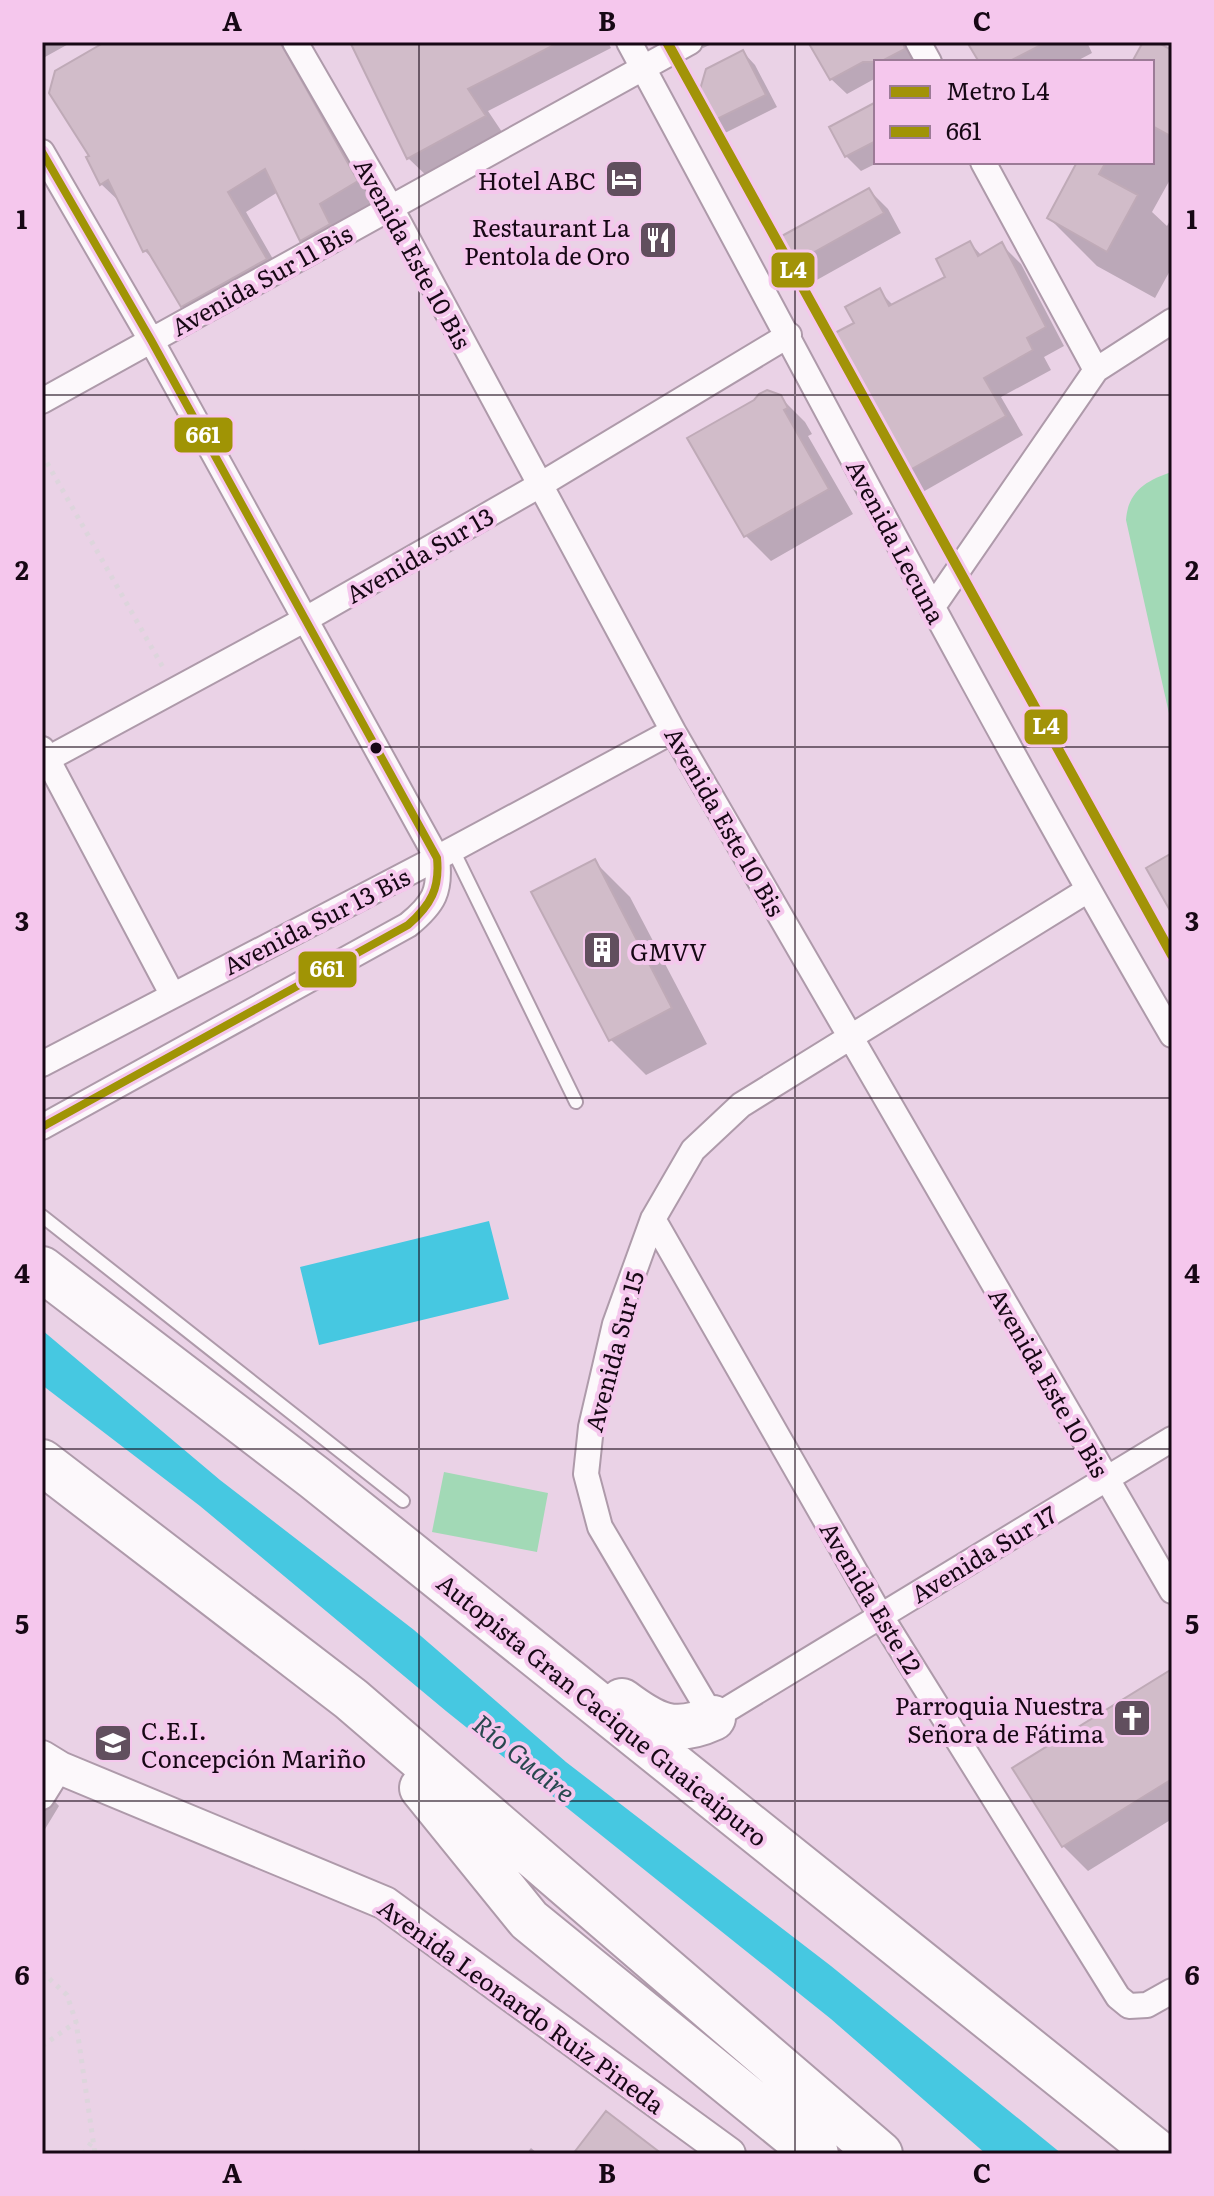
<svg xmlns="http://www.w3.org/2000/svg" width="1214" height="2196" viewBox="0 0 1214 2196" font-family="Literata,serif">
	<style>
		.green { fill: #a2d9b6 }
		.water { fill: #46c8e1 }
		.shadow { fill: #0003 }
		.building { fill: #d1bcc9; stroke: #bfaab7; stroke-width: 2 }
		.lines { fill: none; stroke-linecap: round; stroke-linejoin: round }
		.service-casing { stroke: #ae9aaa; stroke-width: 16 }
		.minor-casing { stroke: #ae9aaa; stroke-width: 28 }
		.tertiary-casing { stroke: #ae9aaa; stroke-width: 36 }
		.motorway-casing { stroke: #ae9aaa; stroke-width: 48 }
		.path { stroke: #ddd5dc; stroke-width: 5; stroke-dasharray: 4 6; stroke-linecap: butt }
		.service { stroke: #fcf8fb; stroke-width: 12 }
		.minor { stroke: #fcf8fb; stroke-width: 24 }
		.tertiary { stroke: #fcf8fb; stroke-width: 32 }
		.motorway { stroke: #fcf8fb; stroke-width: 44 }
		.bus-1-casing { stroke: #f5c7ed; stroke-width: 14 }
		.bus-1 { stroke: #a09405; stroke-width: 8 }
		.metro-1-casing { stroke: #f5c7ed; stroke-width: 16 }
		.metro-1 { stroke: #a29308; stroke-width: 10 }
		.grid { fill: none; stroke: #170815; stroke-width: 2; stroke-opacity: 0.55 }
		.bus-dot { fill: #170815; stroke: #f5c7ed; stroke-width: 3 }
		.labels { text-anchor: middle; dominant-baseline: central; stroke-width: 8; stroke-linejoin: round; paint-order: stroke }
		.poi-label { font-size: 24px; fill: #170815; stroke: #f5c7ed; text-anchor: end }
		.street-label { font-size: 24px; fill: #170815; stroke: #f5c7ed }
		.water-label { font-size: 26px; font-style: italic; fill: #28484f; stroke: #f5c7ed }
		.line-badge { stroke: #f5c7ed; stroke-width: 3 }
		.badge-label { font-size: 22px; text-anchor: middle; font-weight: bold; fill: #fff }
		.neatline { fill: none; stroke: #170815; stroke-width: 3 }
		.grid-label { font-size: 26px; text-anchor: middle; font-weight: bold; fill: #170815 }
	</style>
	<rect width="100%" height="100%" fill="#ead2e6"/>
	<!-- green -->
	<path class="green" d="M1172 472V727L1126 520C1128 491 1147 480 1172 472Z
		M444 1472 548 1493 537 1552 432 1532Z"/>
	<!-- water -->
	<path class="water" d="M489 1221 509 1299 319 1345 300 1267Z
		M42 1330 220 1480 414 1630 566 1762 831 1966 1062 2154H986L831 2019 446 1711 200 1506 42 1385Z"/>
	<!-- shadow -->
	<path class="shadow" d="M42 42H72L45 57H42Z
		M109 42H294L376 201 338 224 321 260 301 240 278 192 246 212 285 280 202 326 182 306 156 262 145 251 121 203 101 184Z
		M351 42H608L611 48 488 111 506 138 430 179 408 158Z
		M697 42H716L703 48Z
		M811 42H905L915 62H876V78L847 94 831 79Z
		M969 42H1087L1092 53 1075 62H981Z
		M1145 42H1153L1172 52V176L1152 212 1167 226 1172 217V267L1155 298 1097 266 1049 218 1077 166 1073 162H1152V62H1134Z
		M743 52 755 65 777 107 723 134 711 122Z
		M876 104V162H879L861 171 846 156Z
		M869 190 888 209 901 233 815 281 796 262Z
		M970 243 982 256 1002 245 1021 264 1064 346 1044 357 1051 370 1001 397 1023 435 921 493 903 474 856 323 879 291 894 306 948 278Z
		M779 396 805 422 812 434 808 436 853 514 771 561 746 536Z
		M594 861 630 897 707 1044 646 1075 611 1040Z
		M1172 1671V1819L1088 1871 1063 1846Z
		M42 1788 59 1806 42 1834Z
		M531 2148 538 2154H526Z"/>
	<!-- building -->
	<path class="building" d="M105 42H280L358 181 320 204 330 224 300 241 265 169 228 192 267 259 181 307 147 250 143 252 108 180 100 185 86 157 89 156 49 93 55 71Z
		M350 42H560L468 89 486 116 407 159Z
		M808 42H903L905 49 880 62H863L830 80Z
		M967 42H1047L1008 62H979Z
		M1143 42H1157L1172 50V137L1152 126V62H1132Z
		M743 50 766 95 709 123 697 100 706 69Z
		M876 102V141L845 157 829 127Z
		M1077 162H1106L1099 174 1138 195 1107 252 1047 218Z
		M869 188 884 213 795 263 780 237Z
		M970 241 978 256 1002 242 1046 327 1027 338 1033 350 984 378 1006 416 901 475 888 452 894 449 829 336 854 323 845 307 880 288 889 306 945 277 936 259Z
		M767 390 781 395 788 408 784 410 829 489 744 537 687 438 754 400 759 394Z
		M1172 853V914L1146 868Z
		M595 859 672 1008 609 1041 531 892Z
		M1172 1669V1779L1062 1847 1012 1768Z
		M606 2111 662 2154H573Z"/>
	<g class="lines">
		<!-- service casing -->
		<g class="service-casing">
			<path id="service" d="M453 850 576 1102
				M42 1216 403 1501"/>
		</g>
		<!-- minor casing -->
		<g class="minor-casing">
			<path id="minor" d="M295 42 391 208 673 731 1172 1591
				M629 42C809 374 982 709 1172 1035
				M918 42 929 62
				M42 152 151 340 437 858C441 891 434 904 408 925L42 1127
				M983 162 1096 370
				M42 401 690 42
				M932 608 1096 370 1172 321
				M42 749 172 994
				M42 762 306 619 540 485 789 335
				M1088 890 741 1105 693 1150 653 1219 615 1324 591 1427 586 1474 600 1527 713 1718 1172 1439
				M42 1064 437 858 673 731
				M653 1219 880 1615 1118 1997 1129 2006 1147 2005 1172 1991
				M42 1797 60 1768"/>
		</g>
		<!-- tertiary casing -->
		<g class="tertiary-casing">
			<path id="tertiary" d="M42 1757 60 1768 385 1903 729 2154"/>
		</g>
		<!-- motorway casing -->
		<g class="motorway-casing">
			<path id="motorway" d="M42 1269 315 1478 1159 2154
				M42 1462 351 1699 880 2154
				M622 1701C654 1725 674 1736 713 1718
				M422 1788 529 1920 816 2154"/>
		</g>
		<!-- path -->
		<path class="path" d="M42 454 165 671
			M42 1972 67 1995 76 2022 95 2154
			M42 2046 76 2022
			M83 2154 91 2143
			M305 2154 307 2148"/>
		<!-- service -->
		<use href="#service" class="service"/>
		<!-- minor -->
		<use href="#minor" class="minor"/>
		<!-- tertiary -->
		<use href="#tertiary" class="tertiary"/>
		<!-- motorway -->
		<use href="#motorway" class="motorway"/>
		<!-- bus-1 casing -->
		<g class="bus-1-casing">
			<path id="bus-1" d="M42 152 151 340 437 858C440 888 431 905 408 925L42 1127"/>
		</g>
		<!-- bus-1 -->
		<use href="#bus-1" class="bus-1"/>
		<!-- metro-1 casing -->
		<g class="metro-1-casing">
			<path id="metro-1" d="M667 42 1172 955"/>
		</g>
		<!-- metro-1 -->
		<use href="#metro-1" class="metro-1"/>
	</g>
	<!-- grid -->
	<path class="grid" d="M419 42V2154M795 42V2154M42 395H1172M42 747H1172M42 1098H1172M42 1449H1172M42 1801H1172"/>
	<!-- icons -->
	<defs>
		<g id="hotel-square" transform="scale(2)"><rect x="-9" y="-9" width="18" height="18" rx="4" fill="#614f5e" stroke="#f5c7ed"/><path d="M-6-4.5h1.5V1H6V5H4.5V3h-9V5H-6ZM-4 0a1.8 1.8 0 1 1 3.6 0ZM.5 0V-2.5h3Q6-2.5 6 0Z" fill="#fff"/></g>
		<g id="restaurant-square" transform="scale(2)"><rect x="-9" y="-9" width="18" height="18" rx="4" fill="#614f5e" stroke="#f5c7ed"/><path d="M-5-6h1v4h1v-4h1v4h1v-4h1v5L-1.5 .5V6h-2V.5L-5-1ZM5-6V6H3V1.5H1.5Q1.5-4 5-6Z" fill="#fff"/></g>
		<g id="building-square" transform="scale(2)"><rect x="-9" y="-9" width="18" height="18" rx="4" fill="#614f5e" stroke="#f5c7ed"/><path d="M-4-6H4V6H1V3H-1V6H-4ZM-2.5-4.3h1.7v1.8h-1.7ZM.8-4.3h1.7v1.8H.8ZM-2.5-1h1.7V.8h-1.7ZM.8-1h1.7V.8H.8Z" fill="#fff"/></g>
		<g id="church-square" transform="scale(2)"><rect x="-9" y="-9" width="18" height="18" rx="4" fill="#614f5e" stroke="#f5c7ed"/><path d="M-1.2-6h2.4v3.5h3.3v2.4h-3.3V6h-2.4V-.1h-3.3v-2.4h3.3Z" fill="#fff"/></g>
		<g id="school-square" transform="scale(2)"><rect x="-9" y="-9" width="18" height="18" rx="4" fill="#614f5e" stroke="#f5c7ed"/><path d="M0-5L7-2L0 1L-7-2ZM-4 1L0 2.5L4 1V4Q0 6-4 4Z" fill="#fff"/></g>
	</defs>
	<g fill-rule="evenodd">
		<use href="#hotel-square" x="624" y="179"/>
		<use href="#restaurant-square" x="658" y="240"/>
		<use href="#building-square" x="602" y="950"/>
		<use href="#church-square" x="1132" y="1718"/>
		<use href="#school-square" x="113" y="1743"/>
	</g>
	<!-- markers -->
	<circle class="bus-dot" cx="376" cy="748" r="7"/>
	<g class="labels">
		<!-- poi labels -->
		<g class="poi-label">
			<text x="596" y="179">Hotel ABC</text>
			<text x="630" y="226">Restaurant La<tspan x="630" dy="28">Pentola de Oro</tspan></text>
			<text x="630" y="950" text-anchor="start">GMVV</text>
			<text x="1104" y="1704">Parroquia Nuestra<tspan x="1104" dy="28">Señora de Fátima</tspan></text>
			<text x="141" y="1729" text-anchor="start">C.E.I.<tspan x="141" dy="28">Concepción Mariño</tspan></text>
		</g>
		<!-- street labels -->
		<g class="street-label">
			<text transform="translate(414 253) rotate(61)">Avenida Este 10 Bis</text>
			<text transform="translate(261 279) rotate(-29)">Avenida Sur 11 Bis</text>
			<text transform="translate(897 541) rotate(62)">Avenida Lecuna</text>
			<text transform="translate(419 554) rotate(-30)">Avenida Sur 13</text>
			<text transform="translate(726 821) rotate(60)">Avenida Este 10 Bis</text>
			<text transform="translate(316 920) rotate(-27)">Avenida Sur 13 Bis</text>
			<text transform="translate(613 1351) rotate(-75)">Avenida Sur 15</text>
			<text transform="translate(1050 1382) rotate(60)">Avenida Este 10 Bis</text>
			<text transform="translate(983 1553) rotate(-31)">Avenida Sur 17</text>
			<text transform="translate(872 1597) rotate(59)">Avenida Este 12</text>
			<text transform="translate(603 1709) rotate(39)">Autopista Gran Cacique Guaicaipuro</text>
			<text transform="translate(522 2005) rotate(36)">Avenida Leonardo Ruiz Pineda</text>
		</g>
		<!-- water labels -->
		<g class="water-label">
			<text transform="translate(525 1757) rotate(39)">Río Guaire</text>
		</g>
	</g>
	<g class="line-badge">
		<rect x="770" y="251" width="46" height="38" rx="8" fill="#a29308"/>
		<rect x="173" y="416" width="61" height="38" rx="8" fill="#a09405"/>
		<rect x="1023" y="708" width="46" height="38" rx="8" fill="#a29308"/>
		<rect x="297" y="950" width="61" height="39" rx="8" fill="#a09405"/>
	</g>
	<g class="badge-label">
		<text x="793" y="278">L4</text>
		<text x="203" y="443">661</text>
		<text x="1046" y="734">L4</text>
		<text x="327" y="977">661</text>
	</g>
	<!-- border -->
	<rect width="1214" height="2196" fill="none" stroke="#f5c7ed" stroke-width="88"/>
	<!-- legend -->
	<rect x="874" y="60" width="280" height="104" fill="#f5c7ed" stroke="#9c7b97" stroke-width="2"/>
	<rect x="890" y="86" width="40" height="12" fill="#a29308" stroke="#9c7b97" stroke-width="2"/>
	<text x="946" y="100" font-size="24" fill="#170815">Metro L4</text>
	<rect x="890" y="126" width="40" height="12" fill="#a09405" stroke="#9c7b97" stroke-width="2"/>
	<text x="946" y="140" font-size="24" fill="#170815">661</text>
	<rect x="44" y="44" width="1126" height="2108" class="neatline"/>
	<g class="grid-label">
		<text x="232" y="31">A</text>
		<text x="607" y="31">B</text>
		<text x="982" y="31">C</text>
		<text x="22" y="229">1</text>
		<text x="1192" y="229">1</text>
		<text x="22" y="580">2</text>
		<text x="1192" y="580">2</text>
		<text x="22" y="931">3</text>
		<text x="1192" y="931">3</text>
		<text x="22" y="1283">4</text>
		<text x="1192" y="1283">4</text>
		<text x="22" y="1634">5</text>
		<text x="1192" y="1634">5</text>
		<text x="22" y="1985">6</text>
		<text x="1192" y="1985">6</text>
		<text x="232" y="2183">A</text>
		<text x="607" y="2183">B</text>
		<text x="982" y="2183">C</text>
	</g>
</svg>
